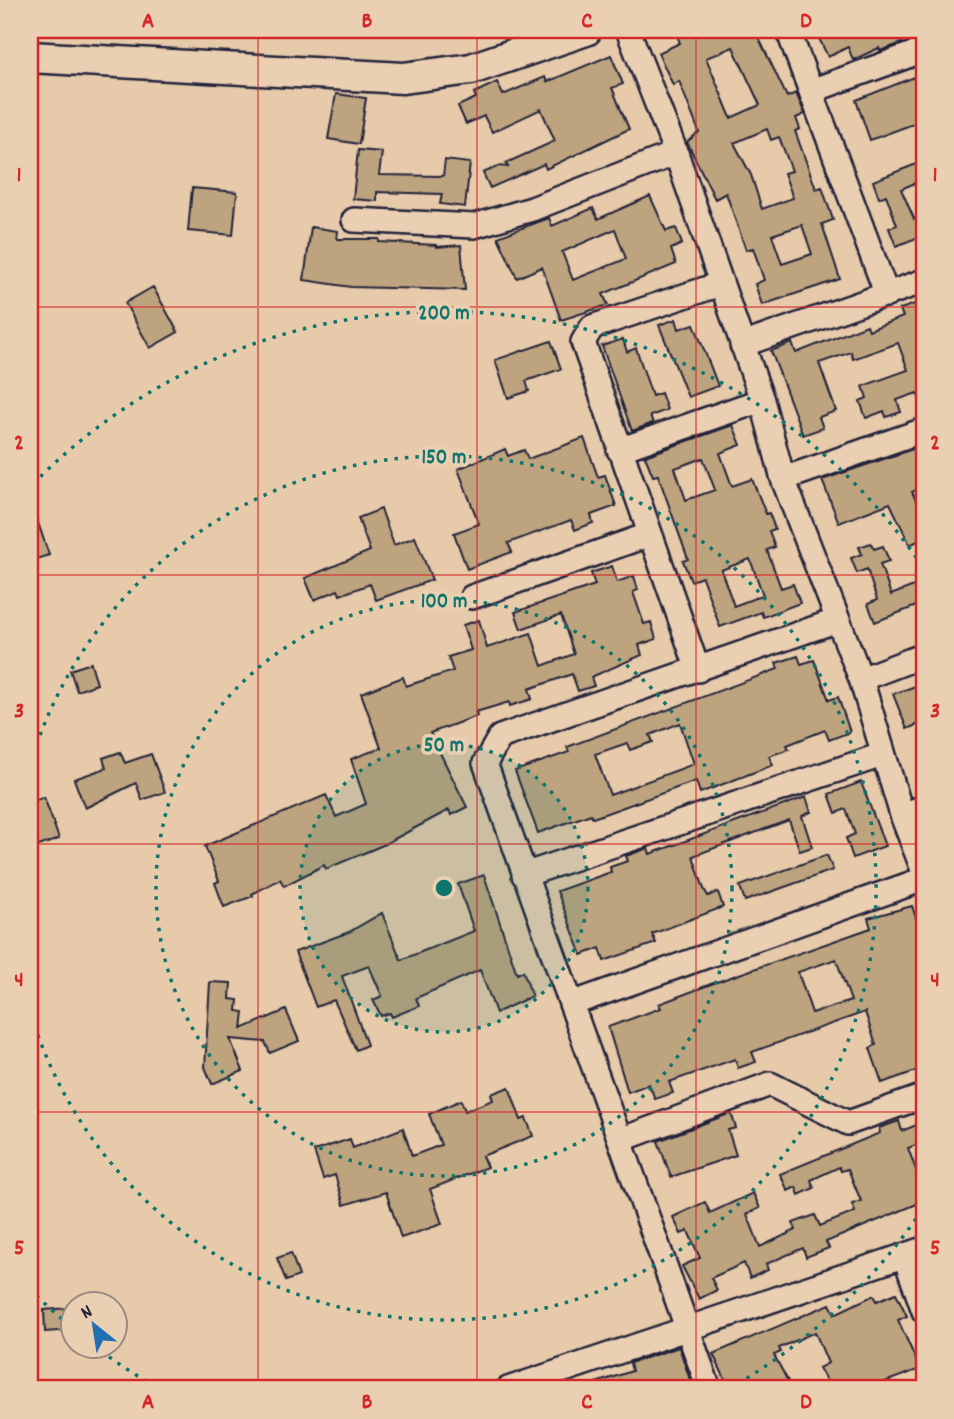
<svg xmlns="http://www.w3.org/2000/svg" width="954" height="1419" viewBox="0 0 954 1419" font-family="Dekko,sans-serif">
	<style>
		.building { fill: #bea47e; stroke: #22223b; stroke-width: 2; fill-rule: evenodd }
		.lines { fill: none; stroke-linecap: round; stroke-linejoin: round }
		.minor-casing { stroke: #22223b; stroke-width: 28 }
		.tertiary-casing { stroke: #22223b; stroke-width: 35 }
		.minor { stroke: #ebcfb2; stroke-width: 23 }
		.tertiary { stroke: #ebcfb2; stroke-width: 30 }
		.grid { fill: none; stroke: #d62828; stroke-width: 2; stroke-opacity: 0.55 }
		.ring { fill: none; stroke: #0f766e; stroke-width: 3.5; stroke-dasharray: 3.5 7 }
		.centre { fill: #0f766e; stroke: #ebcfb2; stroke-width: 3.5 }
		.ring-label { font-size: 21px; text-anchor: middle; font-weight: bold; fill: #0f766e; stroke: #ebcfb2; stroke-width: 7; stroke-linejoin: round; paint-order: stroke }
		.neatline { fill: none; stroke: #d62828; stroke-width: 2.5 }
		.grid-label { font-size: 23px; text-anchor: middle; font-weight: bold; fill: #d62828 }
	</style>
	<rect width="100%" height="100%" fill="#e6caa9"/>
	<filter id="ink" filterUnits="userSpaceOnUse"><feTurbulence type="fractalNoise" baseFrequency=".0143" numOctaves="2"/><feDisplacementMap in="SourceGraphic" scale="14" xChannelSelector="R" yChannelSelector="G"/><feConvolveMatrix kernelMatrix="1 2 1 2 8 2 1 2 1" color-interpolation-filters="sRGB"/></filter>
	<g filter="url(#ink)">
		<!-- building -->
		<path class="building" d="M675 30H755L787 97 796 93 805 114 796 118 800 129 795 131 816 189 822 187 833 220 822 224 840 279 762 305 755 284 764 280 753 248 746 250 726 193 715 199 687 142 699 132 679 81 673 85 658 53 680 43ZM733 47 760 105 731 118 706 58ZM767 129 771 140 779 137 792 171 784 173 793 198 762 209 751 175 734 143ZM802 225 812 254 782 264 772 235Z
			M815 30H924L900 41 902 43 880 51 879 48 853 60 848 47 828 57Z
			M611 55 623 84 612 88 629 129 546 169 544 164 490 188 483 173 499 166 508 167 506 163 555 141 541 109 492 132 484 116 466 124 458 106 476 98 474 93 497 82 503 95 545 77 547 82Z
			M917 76 924 95V120L870 140 856 100Z
			M336 94 366 98 359 144 328 139Z
			M358 150 382 152 379 175 443 176 445 160 470 163 465 207 440 204 442 194 377 192V201L353 199Z
			M924 161V179L901 189 914 219 924 215V235L896 246 889 228 897 225 886 195 879 198 873 181Z
			M192 188 237 192 233 235 188 231Z
			M650 196 666 231 676 228 682 244 671 249 676 264 603 294 608 305 561 320 542 267 517 278 498 237 549 218 552 226 593 208 598 219ZM615 229 626 259 573 280 562 252Z
			M311 227 338 231 337 239H379V242L436 245V247L461 245 465 290 351 287 304 280Z
			M153 287 178 332 150 348 125 303Z
			M924 301V408L917 393 897 400 901 412 886 417 884 411 866 418 860 401 867 398 863 386 908 370 898 343 853 359 851 352 819 363 836 411 819 417 823 428 803 435 771 351 792 343 796 353 867 325 869 330 903 317 900 309Z
			M676 319 679 329 694 324 718 386 688 397 659 325Z
			M623 339 627 352 636 348 652 396 661 393 667 410 650 416 653 423 632 431 602 346Z
			M551 341 561 369 526 381 529 391 508 398 495 360Z
			M733 425 741 445 720 453 732 486 752 479 766 514 769 513 775 529 769 531 775 547 767 550 781 588 793 584 800 603 763 617 761 612 720 627 702 577 691 581 683 561 688 559 658 475 653 476 645 456ZM703 458 715 490 686 500 675 468ZM750 559 763 595 734 606 721 570Z
			M584 438 598 477 605 475 616 506 591 515 593 523 575 530 571 520 508 543 512 552 467 569 454 533 479 524 458 469 505 449 508 456 524 450 528 459Z
			M916 448 924 487 912 492 924 517V538L910 545 890 503 839 523 822 480Z
			M32 505 49 555 30 561V506Z
			M381 509 394 545 415 537 432 580 376 600 370 584 340 595 338 590 314 600 305 578 370 551 358 518Z
			M871 543 874 549 883 546 889 561 880 564 891 595 924 582V603L875 622 868 604 877 600 867 569 857 573 851 558 862 554 859 547Z
			M612 566 617 582 634 576 638 590 633 592 644 624 651 622 656 639 639 645 642 655 591 677 594 686 578 691 572 674 529 689 532 699 510 706 509 702 476 712 477 716 430 733 467 807 451 815 449 810 383 845 326 869 324 865 284 886 280 879 252 894 253 896 224 907 215 883 219 881 205 846 326 795 336 817 366 804 351 759 381 748 361 693 403 677 406 686 453 671 448 657 471 650 463 625 479 620 487 648 531 633 542 666 574 654 561 615 521 629 515 612 595 585 591 573Z
			M798 656 801 664 814 660 829 700 838 697 850 732 829 740 825 730 787 745 789 749 769 756 773 765 700 793 696 781 593 818 591 814 538 833 515 771 569 752 567 747 778 669 776 663ZM680 723 694 764 610 795 595 754 627 743 630 750 653 742 650 735Z
			M91 663 97 684 77 691 70 670Z
			M924 683V722L907 729 893 694Z
			M120 752 125 763 151 754 165 792 142 800 136 783 85 808 74 779 106 768 103 758Z
			M861 782 885 846 853 858 846 838 855 834 846 809 836 813 829 794Z
			M44 797 59 839 30 849V802Z
			M806 797 811 812 802 816 812 847 800 851 789 820 693 856 704 889 708 896 718 892 723 907 652 934 656 943 604 961 600 948 582 955 557 891 611 872 610 867 628 861 626 856 648 848 650 854Z
			M827 855 833 870 745 901 740 886Z
			M484 875 517 974 523 971 532 996 496 1013 480 970 416 998 419 1006 392 1017 390 1013 381 1016 373 1000 382 996 369 966 342 976 367 1045 356 1050 334 1000 316 1007 295 952 349 932 382 913 401 960 474 931 458 884Z
			M912 906 924 941V1068L882 1083 870 1048 876 1045 865 1012 752 1052 756 1062 738 1068 735 1059 669 1082 673 1093 655 1099 649 1084 628 1092 608 1027 661 1008 659 1004 711 984 871 928 868 918ZM836 959 851 1001 812 1013 798 972Z
			M210 982 231 983 230 999 238 1000 237 1011 244 1012 242 1029 286 1010 299 1041 270 1053 265 1042 230 1039 243 1071 212 1084 205 1067Z
			M509 1087 521 1120 526 1118 533 1136 482 1156 487 1167 430 1189 442 1224 401 1238 386 1192 344 1205 335 1175 323 1179 314 1151 350 1139 353 1148 403 1128 412 1156 441 1145 429 1114 461 1100 465 1111 493 1100 491 1094Z
			M731 1113 736 1128 728 1130 736 1155 671 1177 658 1141Z
			M899 1121 902 1131 924 1122V1142L908 1148 919 1178 924 1176V1201L826 1242 829 1248 806 1257 803 1248 766 1264 768 1270 750 1278 744 1263 711 1278 717 1290 699 1299 682 1266 700 1258 688 1231 681 1234 673 1217 705 1202 710 1213 753 1193 760 1208 747 1214 760 1247 796 1230 793 1223 815 1215 820 1226 855 1212 852 1204 861 1201 848 1169 841 1171 839 1167 811 1180 814 1188 799 1195 796 1187 788 1191 780 1174 880 1133 879 1128Z
			M291 1253 299 1276 286 1281 277 1258Z
			M896 1293 907 1316 898 1320 920 1369 866 1389H831L819 1368 828 1363 815 1332 779 1348 781 1352 774 1355 792 1389H730L713 1354 830 1304 835 1314 874 1295 877 1301Z
			M69 1308 71 1330 45 1332 44 1310Z
			M679 1347 693 1389H588L587 1386 632 1371 630 1363Z"/>
		<g class="lines">
			<!-- minor casing -->
			<g class="minor-casing">
				<path id="minor" d="M628 30 676 153 762 400 783 479 861 679 902 815 924 872
					M788 30 887 295
					M811 91 924 50
					M354 220 474 226 532 209 676 153
					M742 345 924 281
					M619 450 762 400
					M783 479 924 430
					M472 597 648 535
					M698 670 583 342 592 327 720 284
					M861 679 924 655
					M902 815 924 807
					M524 875 882 755
					M571 1004 924 879
					M620 1140 770 1084 848 1123 924 1096
					M905 1257 924 1311
					M508 1389 924 1249
					M709 1389 485 763 500 737 838 620"/>
			</g>
			<!-- tertiary casing -->
			<g class="tertiary-casing">
				<path id="tertiary" d="M30 57 403 78 471 69 586 30"/>
			</g>
			<!-- minor -->
			<use href="#minor" class="minor"/>
			<!-- tertiary -->
			<use href="#tertiary" class="tertiary"/>
		</g>
	</g>
	<!-- grid -->
	<path class="grid" d="M258 30V1389M477 30V1389M696 30V1389M30 307H924M30 575H924M30 844H924M30 1112H924"/>
	<!-- distance rings -->
	<circle cx="444" cy="888" r="144" fill="#0f766e" fill-opacity=".12"/>
	<g class="ring">
		<circle cx="444" cy="888" r="144"/>
		<circle cx="444" cy="888" r="288"/>
		<path d="M30 765A432 432 0 1 1 30 1011"/>
		<path d="M922 1210A576 576 0 0 1 732 1387M156 1387A576 576 0 0 1 97 1348M70 1326A576 576 0 0 1 33 1292M33 484A576 576 0 0 1 922 566"/>
	</g>
	<circle cx="444" cy="888" r="10" class="centre"/>
	<g class="ring-label">
		<text x="444" y="319">200 m</text>
		<text x="444" y="463">150 m</text>
		<text x="444" y="607">100 m</text>
		<text x="444" y="751">50 m</text>
	</g>
	<!-- margin -->
	<rect width="954" height="1419" fill="none" stroke="#ebcfb2" stroke-width="77"/>
	<!-- north arrow -->
	<g transform="translate(94 1325) rotate(330)"><circle r="33" fill="#ebcfb2" stroke="#9b8a82" stroke-width="2"/>
	<path d="M0-5L12 26L0 18L-12 26Z" fill="#1f6fb2"/>
	<text y="-10" font-size="19" font-weight="bold" text-anchor="middle" fill="#22223b">N</text>
	</g>
	<rect x="38" y="38" width="878" height="1342" class="neatline"/>
	<g class="grid-label">
		<text x="148" y="27">A</text>
		<text x="367" y="27">B</text>
		<text x="587" y="27">C</text>
		<text x="806" y="27">D</text>
		<text x="19" y="181">1</text>
		<text x="935" y="181">1</text>
		<text x="19" y="449">2</text>
		<text x="935" y="449">2</text>
		<text x="19" y="717">3</text>
		<text x="935" y="717">3</text>
		<text x="19" y="986">4</text>
		<text x="935" y="986">4</text>
		<text x="19" y="1254">5</text>
		<text x="935" y="1254">5</text>
		<text x="148" y="1408">A</text>
		<text x="367" y="1408">B</text>
		<text x="587" y="1408">C</text>
		<text x="806" y="1408">D</text>
	</g>
</svg>
